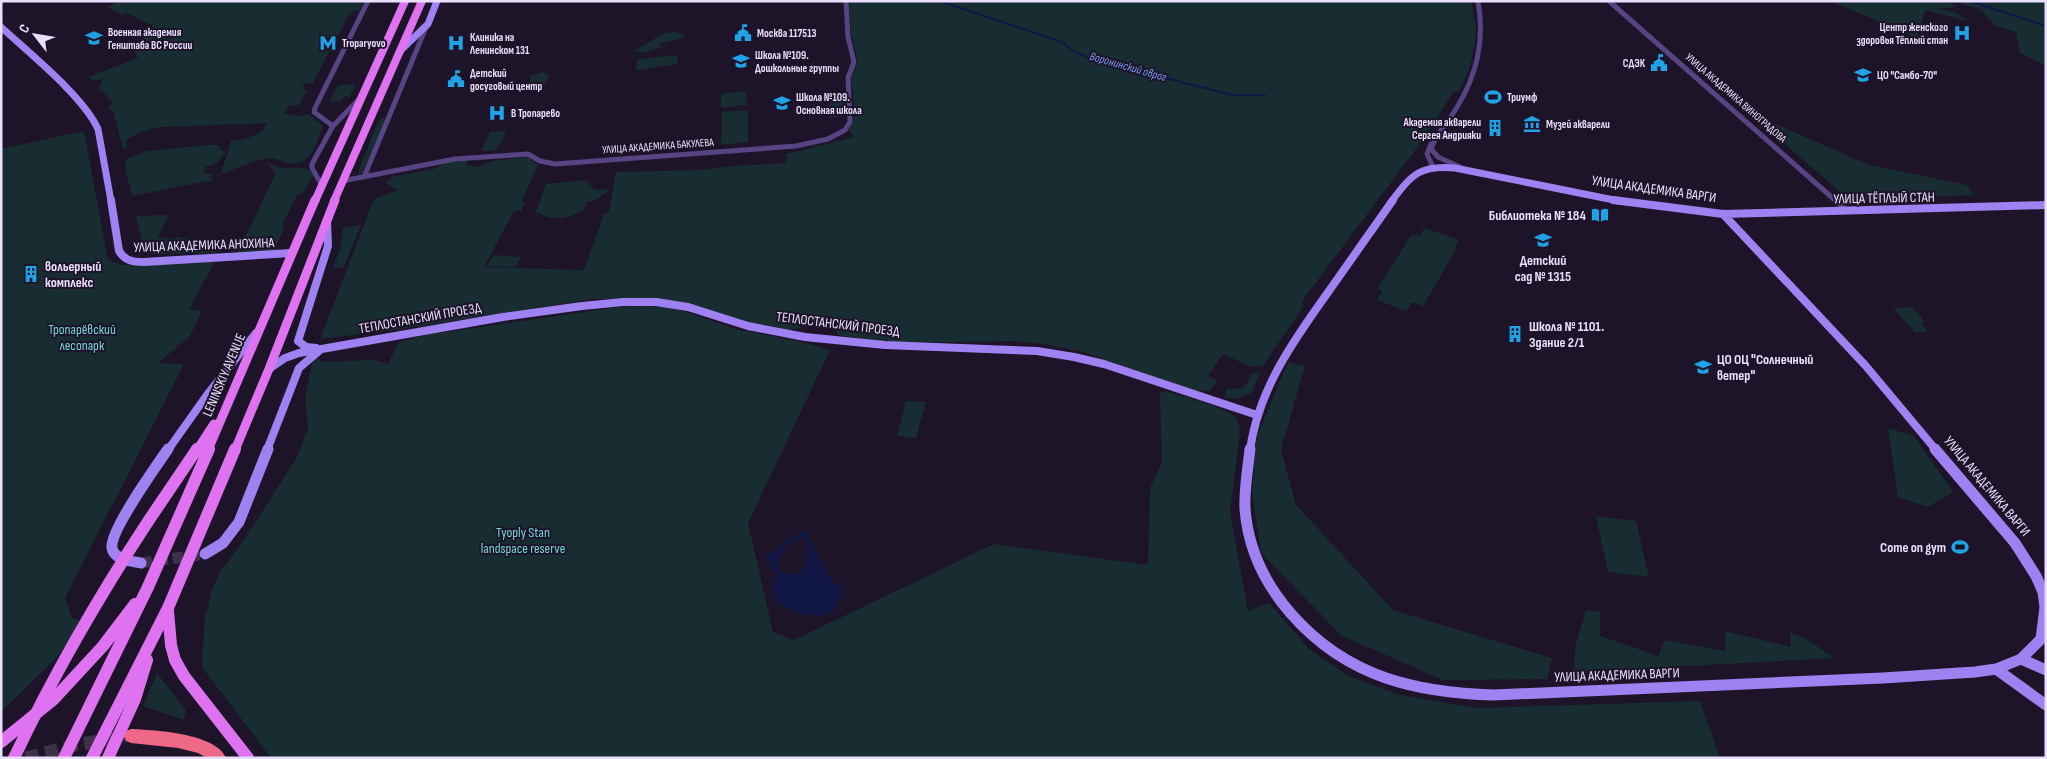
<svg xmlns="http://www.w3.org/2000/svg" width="2047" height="759" viewBox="0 0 2047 759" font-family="'Sofia Sans Condensed',sans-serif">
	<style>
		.green { fill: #172d32 }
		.water { fill: #111745; fill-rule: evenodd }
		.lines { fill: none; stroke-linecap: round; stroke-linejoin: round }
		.stream { stroke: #111745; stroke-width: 2 }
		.secondary-tunnel { stroke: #3c3249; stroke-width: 11; stroke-dasharray: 11 5; stroke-linecap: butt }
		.highway-tunnel { stroke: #3c3249; stroke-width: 13; stroke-dasharray: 13 7; stroke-linecap: butt }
		.street-far1 { stroke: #564483; stroke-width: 5 }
		.street { stroke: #564483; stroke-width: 5.5 }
		.secondary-far2 { stroke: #9f81f1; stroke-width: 7 }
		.secondary-far1 { stroke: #9f81f1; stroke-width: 8 }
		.secondary { stroke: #9f81f1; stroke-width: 11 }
		.primary-far2 { stroke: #df72f0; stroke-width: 8 }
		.primary-far1 { stroke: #df72f0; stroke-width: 9 }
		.primary { stroke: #df72f0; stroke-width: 12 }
		.highway { fill: #ee6887; fill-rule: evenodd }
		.primary-bridge { stroke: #df72f0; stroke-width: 12 }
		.labels { text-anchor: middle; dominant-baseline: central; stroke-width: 4; stroke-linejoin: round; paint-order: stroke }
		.far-poi-label { font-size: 11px; font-weight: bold; fill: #eadffc; stroke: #1d1429; text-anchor: start }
		.far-street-label { font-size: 11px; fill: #eadffc; stroke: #1d1429 }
		.far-water-label { font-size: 12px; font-style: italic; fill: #799cf0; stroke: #1d1429 }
		.street-label { font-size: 14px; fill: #eadffc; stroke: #1d1429 }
		.poi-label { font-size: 14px; font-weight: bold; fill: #eadffc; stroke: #1d1429; text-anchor: start }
		.park-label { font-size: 14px; fill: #72d5d5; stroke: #1d1429 }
	</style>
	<rect width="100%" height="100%" fill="#1d1429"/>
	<!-- green -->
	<path class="green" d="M121 1H364L359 12 355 10 349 14 313 83 304 84 302 89 307 91 299 105 289 106 284 112 285 114 299 116 309 114 323 126C316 142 312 168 288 163 281 162 276 158 269 158 254 160 236 169 221 174L231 141C243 140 264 135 267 123L161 127C147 130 135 132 125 142L128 148 123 149 114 113 109 107 113 102 99 88 103 79 93 81 88 77 138 58 133 47 153 26 127 13 121 15 107 7Z
		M849 1H1471L1476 27 1475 44 1469 70 1458 92 1454 91 1422 141 1302 301 1303 307 1264 364 1262 366H1249L1223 354 1208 376 1218 381 1209 391 1192 390 1080 351 1044 344 1012 341 897 343 837 335 836 328 814 325 789 330 631 299H593L394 330 320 339 374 199 398 190 386 183 392 177 434 169 446 162 468 160 466 165 477 167 493 161 528 157 538 165 521 202 525 203 521 211H514L484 267 584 270 604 214 609 212 616 172 701 170 735 166 787 163V154L854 137 849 130 855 114 851 79 858 61 851 34Z
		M1831 1H1948L1957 7 1937 9 1955 12 1967 21 1925 10 1917 38Z
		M1952 1H2046V66L2020 53 2016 32 1996 26 1980 9Z
		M676 32 684 35V38L660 43 661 48 642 53 634 51 664 33Z
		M674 55 678 56 677 64 639 70 636 68 637 60Z
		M542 72 546 73 549 77 543 88 539 91 531 90 530 76Z
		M356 84 349 98H347V96H345L341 101 329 102 338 85Z
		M746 91 747 105 721 108V94Z
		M843 99 844 116 829 118V100Z
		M748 110V142L721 145 722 112Z
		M381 118H386L363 172 357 175 376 126Z
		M1773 123 1869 165 1967 185 1974 195 1854 200 1847 198 1762 124Z
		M84 131 108 260 123 265 215 261 189 309 202 311 190 336 158 363 184 364 65 598 72 618 84 621 58 656 1 712V149Z
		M490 132 504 131 506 133 496 150 481 151Z
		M209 145H218L222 151H227L217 163 205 167 204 173 213 174 211 177 213 181 201 182 132 196 125 168 126 159 147 151Z
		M267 163C273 163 276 167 282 168 293 169 308 164 313 176L302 194 297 195 282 225 284 229 274 251 237 254 276 173Z
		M585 180 595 190 608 189V191L596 200 587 202 583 211C563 219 556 222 536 212L546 184Z
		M169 215 158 237 173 239 176 237 228 245 215 253 145 254 136 216Z
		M361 225 344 267 333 269 340 249 343 228Z
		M1424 228 1457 239 1459 241 1454 249 1456 250 1423 306 1412 302 1406 311 1377 300 1383 291 1377 289 1412 234 1420 237Z
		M494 255 522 257 515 267 487 266Z
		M658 306 684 311 735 329 798 341 830 350 748 523 773 632 794 640 994 544 1148 565 1150 488 1162 463 1160 393 1165 391C1181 396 1224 407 1235 417 1239 421 1239 427 1240 432L1230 512 1248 611 1269 603 1309 649 1350 677 1400 695 1477 708 1700 701 1720 758H271L202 667 205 613 208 610 211 592 221 569 226 565 247 535 296 459 308 429 305 397 313 359 318 358 322 362 374 360 388 364 398 343 420 336 618 307Z
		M1912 307 1925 322 1921 323 1928 332H1915L1893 308Z
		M1288 362 1305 366 1281 449 1296 505 1393 610 1552 658 1547 679 1443 680 1342 636 1261 553 1252 491 1257 436Z
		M1254 372 1260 374 1251 393 1238 398H1224L1227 389 1243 388 1251 377 1249 375Z
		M906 401 926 402 916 438 897 436Z
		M1888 428 1914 436 1953 492 1928 507 1898 497Z
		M1596 516 1636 521 1649 577 1608 572Z
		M1586 610 1600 612V636L1659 656 1664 640 1725 651V631L1791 647 1790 633 1803 637 1835 658 1574 672 1575 647Z
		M157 673 186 711 184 720 143 706Z"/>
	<!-- water -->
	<path class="water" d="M805 531 831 580 842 587V593L835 610C832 612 828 614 825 615 808 619 770 608 772 586 772 582 775 578 777 575L766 559 767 554 778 549 786 540ZM803 538 808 543 806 568 796 574 779 572 777 560 788 543Z"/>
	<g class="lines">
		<!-- stream -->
		<path class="stream" d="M940 1 1059 41 1075 52 1094 60 1233 95H1265
			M1969 1 2046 26"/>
		<!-- secondary-tunnel -->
		<path class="secondary-tunnel" d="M141 563 205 554"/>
		<!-- highway-tunnel -->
		<path class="highway-tunnel" d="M26 758 75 745 125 737"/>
		<!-- street-far1 -->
		<path class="street-far1" d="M1609 1 1836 201
			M333 126 314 112 315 108 368 1
			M1431 144 1427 154 1433 167
			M1460 167 1438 157 1431 149C1436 134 1447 123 1456 109 1477 75 1485 41 1478 1
			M364 177 427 25
			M342 181 455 159 528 154 540 161 555 164 796 146 828 139 845 130 850 122 848 78 854 62 848 37 846 1
			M321 184 312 168V164L333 126 360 98"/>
		<!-- street -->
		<path class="street" d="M1835 200 1848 211"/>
		<!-- secondary-far2 -->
		<path class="secondary-far2" d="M1 27C29 53 83 96 98 129L111 201
			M399 52 428 24 437 1
			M1392 201C1411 174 1421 165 1455 168L1619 201"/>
		<!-- secondary-far1 -->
		<path class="secondary-far1" d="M111 200 119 251C125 261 133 262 144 262L291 253
			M1613 200 1723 214
			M1723 214 1865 365 1936 450
			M1723 214 2046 205
			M316 348 306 347 298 341 328 246 327 221
			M269 369 285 358 299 353 503 317 582 306 623 302H656L688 307 748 326 805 337 885 345 1037 351 1074 357 1104 364 1257 415
			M168 450 207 395 256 333
			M267 450 299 368 319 351
			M1250 450C1259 385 1299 333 1336 281 1355 254 1374 227 1393 200"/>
		<!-- secondary -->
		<path class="secondary" d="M1250 449C1248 468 1244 489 1245 509 1251 587 1314 653 1386 678 1421 690 1457 694 1494 695L1883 678 1975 672 1996 669 2021 659 2041 639 2045 607 2043 592 2036 576 2015 543 1935 449
			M205 554 223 543 239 522 268 449
			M141 563C132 561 114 560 112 548 109 532 157 465 168 449
			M2021 659 2046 670
			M1996 669 2046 705"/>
		<!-- primary-far2 -->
		<path class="primary-far2" d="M315 201 405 1
			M334 201 422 1"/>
		<!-- primary-far1 -->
		<path class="primary-far1" d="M197 450 214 424
			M208 450 315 200
			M235 450 269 369 335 200"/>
		<!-- primary -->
		<path class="primary" d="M149 520 197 449
			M168 611 171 645 175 660 184 676 248 758
			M1 742 54 699 103 646 135 604
			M64 758 148 587 209 449
			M92 758 168 608 235 449
			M108 758 135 699 147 660"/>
		<!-- highway -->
		<path class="highway" d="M131 729C154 730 216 733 226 758H207L198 753 178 748 131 743 126 741 124 736 126 731Z"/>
		<!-- primary-bridge -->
		<path class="primary-bridge" d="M14 758C53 676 99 596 149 520"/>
	</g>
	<!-- icons -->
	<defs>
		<g id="civic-bare" transform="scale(1.35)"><path d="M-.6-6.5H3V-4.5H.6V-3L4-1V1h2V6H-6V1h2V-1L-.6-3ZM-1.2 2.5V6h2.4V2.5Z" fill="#20a2e7" stroke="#1d1429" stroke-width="2.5" paint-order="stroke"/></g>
		<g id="hospital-bare" transform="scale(1.35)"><path d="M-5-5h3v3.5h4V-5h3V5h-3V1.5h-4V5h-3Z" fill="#20a2e7" stroke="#1d1429" stroke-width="2.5" paint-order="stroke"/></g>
		<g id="university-bare" transform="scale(1.35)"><path d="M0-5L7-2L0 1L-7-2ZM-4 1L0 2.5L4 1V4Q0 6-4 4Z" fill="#20a2e7" stroke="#1d1429" stroke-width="2.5" paint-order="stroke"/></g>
		<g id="metro-bare" transform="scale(1.35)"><path d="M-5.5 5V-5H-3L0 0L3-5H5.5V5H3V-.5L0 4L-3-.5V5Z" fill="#20a2e7" stroke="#1d1429" stroke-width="2.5" paint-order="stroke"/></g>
		<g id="school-bare" transform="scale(1.35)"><path d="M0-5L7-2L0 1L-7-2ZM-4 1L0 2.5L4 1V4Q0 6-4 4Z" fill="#20a2e7" stroke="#1d1429" stroke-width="2.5" paint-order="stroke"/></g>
		<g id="stadium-bare" transform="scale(1.35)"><path d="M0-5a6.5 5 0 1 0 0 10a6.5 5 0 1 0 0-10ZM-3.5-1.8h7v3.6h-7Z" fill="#20a2e7" stroke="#1d1429" stroke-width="2.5" paint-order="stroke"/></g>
		<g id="museum-bare" transform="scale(1.35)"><path d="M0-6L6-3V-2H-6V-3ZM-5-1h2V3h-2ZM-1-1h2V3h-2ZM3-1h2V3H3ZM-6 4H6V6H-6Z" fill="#20a2e7" stroke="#1d1429" stroke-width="2.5" paint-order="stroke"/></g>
		<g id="building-bare" transform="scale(1.35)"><path d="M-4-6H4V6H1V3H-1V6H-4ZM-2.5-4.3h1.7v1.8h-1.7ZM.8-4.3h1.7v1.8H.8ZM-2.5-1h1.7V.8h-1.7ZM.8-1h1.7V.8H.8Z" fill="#20a2e7" stroke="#1d1429" stroke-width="2.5" paint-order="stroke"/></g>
		<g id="library-bare" transform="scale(1.35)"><path d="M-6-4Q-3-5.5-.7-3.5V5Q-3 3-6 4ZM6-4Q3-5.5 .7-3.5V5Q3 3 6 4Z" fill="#20a2e7" stroke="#1d1429" stroke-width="2.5" paint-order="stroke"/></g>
	</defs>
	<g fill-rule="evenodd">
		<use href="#civic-bare" x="743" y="33"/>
		<use href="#hospital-bare" x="1962" y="33"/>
		<use href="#university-bare" x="94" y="38"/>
		<use href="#metro-bare" x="328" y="43"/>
		<use href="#hospital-bare" x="456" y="43"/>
		<use href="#school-bare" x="741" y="61"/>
		<use href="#civic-bare" x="1659" y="63"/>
		<use href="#school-bare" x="1863" y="75"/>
		<use href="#civic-bare" x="456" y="79"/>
		<use href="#stadium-bare" x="1493" y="97"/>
		<use href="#school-bare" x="782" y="103"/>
		<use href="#hospital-bare" x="497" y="113"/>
		<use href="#museum-bare" x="1532" y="124"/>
		<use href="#building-bare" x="1495" y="128"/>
		<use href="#library-bare" x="1600" y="215"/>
		<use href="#school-bare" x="1543" y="240"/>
		<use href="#building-bare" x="31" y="274"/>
		<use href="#building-bare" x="1515" y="334"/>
		<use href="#school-bare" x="1703" y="367"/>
		<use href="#stadium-bare" x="1960" y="547"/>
	</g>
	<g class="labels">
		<!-- far-poi labels -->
		<g class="far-poi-label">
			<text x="1948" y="27" text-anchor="end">Центр женского<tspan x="1948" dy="13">здоровья Тёплый стан</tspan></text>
			<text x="108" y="32">Военная академия<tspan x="108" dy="13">Генштаба ВС России</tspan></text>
			<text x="757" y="33">Москва 117513</text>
			<text x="470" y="37">Клиника на<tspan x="470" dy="13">Ленинском 131</tspan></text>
			<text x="342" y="43">Troparyovo</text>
			<text x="755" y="55">Школа №109.<tspan x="755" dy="13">Дошкольные группы</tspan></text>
			<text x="1645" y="63" text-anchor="end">СДЭК</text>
			<text x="470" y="73">Детский<tspan x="470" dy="13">досуговый центр</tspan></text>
			<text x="1877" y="75">ЦО "Самбо-70"</text>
			<text x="796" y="97">Школа №109.<tspan x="796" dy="13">Основная школа</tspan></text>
			<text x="1507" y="97">Триумф</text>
			<text x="511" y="113">В Тропарево</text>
			<text x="1481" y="122" text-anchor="end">Академия акварели<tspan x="1481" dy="13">Сергея Андрияки</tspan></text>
			<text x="1546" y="124">Музей акварели</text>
		</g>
		<!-- far-street labels -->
		<g class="far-street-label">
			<text transform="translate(1736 98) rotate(41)">УЛИЦА АКАДЕМИКА ВИНОГРАДОВА</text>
			<text transform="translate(658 146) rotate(-4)">УЛИЦА АКАДЕМИКА БАКУЛЕВА</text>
		</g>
		<!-- far-water labels -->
		<g class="far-water-label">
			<text transform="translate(1128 67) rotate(16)">Воронинский овраг</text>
		</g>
		<!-- street labels -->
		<g class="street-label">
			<text transform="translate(1654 189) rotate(8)">УЛИЦА АКАДЕМИКА ВАРГИ</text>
			<text transform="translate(1884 198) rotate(-1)">УЛИЦА ТЁПЛЫЙ СТАН</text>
			<text transform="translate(204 245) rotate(-2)">УЛИЦА АКАДЕМИКА АНОХИНА</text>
			<text transform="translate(420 318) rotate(-10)">ТЕПЛОСТАНСКИЙ ПРОЕЗД</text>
			<text transform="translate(838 324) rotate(7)">ТЕПЛОСТАНСКИЙ ПРОЕЗД</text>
			<text transform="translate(224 375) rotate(-67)">LENINSKIY AVENUE</text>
			<text transform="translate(1987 486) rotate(50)">УЛИЦА АКАДЕМИКА ВАРГИ</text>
			<text transform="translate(1617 675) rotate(-2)">УЛИЦА АКАДЕМИКА ВАРГИ</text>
		</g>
		<!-- poi labels -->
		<g class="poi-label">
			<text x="1586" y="215" text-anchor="end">Библиотека № 184</text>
			<text x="1543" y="260" text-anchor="middle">Детский<tspan x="1543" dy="16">сад № 1315</tspan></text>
			<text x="45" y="266">вольерный<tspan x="45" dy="16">комплекс</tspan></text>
			<text x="1529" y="326">Школа № 1101.<tspan x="1529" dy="16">Здание 2/1</tspan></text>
			<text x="1717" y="359">ЦО ОЦ "Солнечный<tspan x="1717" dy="16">ветер"</tspan></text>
			<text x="1946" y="547" text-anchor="end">Come on gym</text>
		</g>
		<!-- park labels -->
		<g class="park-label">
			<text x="82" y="329">Тропарёвский<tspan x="82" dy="16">лесопарк</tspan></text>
			<text x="523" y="532">Tyoply Stan<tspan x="523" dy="16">landspace reserve</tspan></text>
		</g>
	</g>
	<!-- border -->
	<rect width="2047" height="759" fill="none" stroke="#eadffc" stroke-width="5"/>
	<!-- north arrow -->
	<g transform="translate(35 35) rotate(301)" stroke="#1d1429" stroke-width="4" paint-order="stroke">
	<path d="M0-4L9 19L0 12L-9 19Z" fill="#eadffc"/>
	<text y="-8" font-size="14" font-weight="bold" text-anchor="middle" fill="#eadffc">С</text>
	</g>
</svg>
